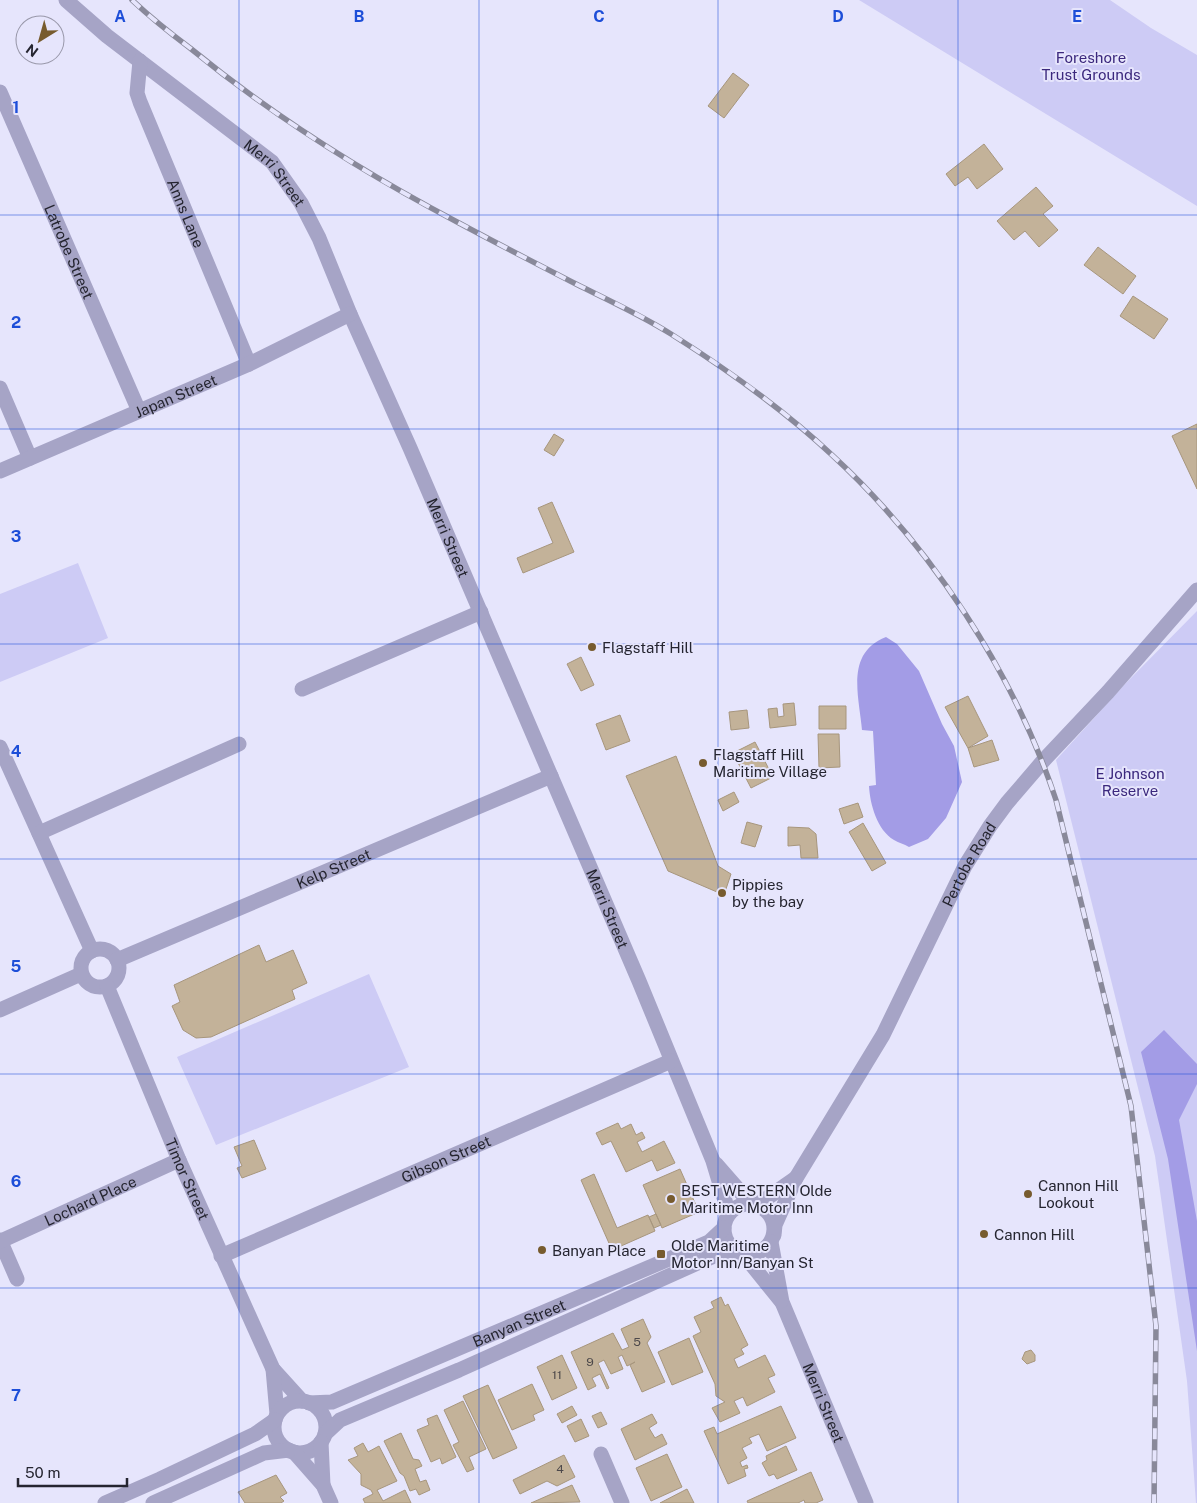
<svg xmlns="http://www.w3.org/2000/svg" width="1197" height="1503" viewBox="0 0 1197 1503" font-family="'Public Sans',sans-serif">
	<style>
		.green { fill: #cdcbf5 }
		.water { fill: #a39ce6 }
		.building { fill: #c3b299; stroke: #a7967d }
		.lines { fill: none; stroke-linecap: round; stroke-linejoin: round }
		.minor { stroke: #a6a4c6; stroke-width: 15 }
		.rail-casing { stroke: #89899a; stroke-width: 5.5 }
		.rail { stroke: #e6e5fc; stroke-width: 4; stroke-dasharray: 11; stroke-linecap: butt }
		.grid { fill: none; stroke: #1d4ed8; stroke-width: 1; stroke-opacity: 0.55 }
		.poi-dot { fill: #775b2e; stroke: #e6e5fc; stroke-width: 2 }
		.labels { text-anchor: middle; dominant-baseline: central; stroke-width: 4; stroke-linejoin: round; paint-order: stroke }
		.number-label { font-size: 12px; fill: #4c484a }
		.park-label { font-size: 15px; fill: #3b287d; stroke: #e6e5fc }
		.street-label { font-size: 15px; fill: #252530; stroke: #e6e5fc }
		.poi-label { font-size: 15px; fill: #252530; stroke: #e6e5fc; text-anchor: start }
		.grid-label { font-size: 16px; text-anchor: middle; font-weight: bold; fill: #1d4ed8; stroke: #e6e5fc; stroke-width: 4; stroke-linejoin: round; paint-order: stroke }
	</style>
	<rect width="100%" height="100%" fill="#e6e5fc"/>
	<!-- green -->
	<path class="green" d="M859 0H1110L1151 28 1197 55V206Z
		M78 563 108 638 0 682V594Z
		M1197 611V1503H1196L1187 1381 1155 1156 1056 760 1125 684Z
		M369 974 409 1067 216 1145 177 1057Z"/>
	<!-- water -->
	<path class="water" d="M886 637 897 644 919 671 942 724 954 746 962 782 946 818 928 839 909 847C904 844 899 843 894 840 877 830 870 804 869 786L876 785 873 731 862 730C859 696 845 653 886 637Z
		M1164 1030 1197 1064V1084L1179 1120 1197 1221V1351L1168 1159 1141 1052Z"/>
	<!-- building -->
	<path class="building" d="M733 73 749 85 724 118 708 106Z
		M984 144 1003 169 977 189 968 177 955 186 946 174Z
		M1036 187 1053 206 1043 214 1058 230 1039 247 1025 231 1014 240 997 221Z
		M1098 247 1136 276 1123 294 1084 265Z
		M1133 296 1168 319 1154 339 1120 316Z
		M1197 424V489L1172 436Z
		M554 434 564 440 554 456 544 450Z
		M552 502 574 552 523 573 517 558 553 543 538 508Z
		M581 657 594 685 581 691 567 664Z
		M968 696 988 736 968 748 945 707Z
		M794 703 796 725 770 728 768 709 777 708 778 717 784 716 783 704Z
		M819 706H846V729H819Z
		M747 710 749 728 731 730 729 712Z
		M620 715 630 741 606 750 596 724Z
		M818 734H839L840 767 819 768Z
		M992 740 999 760 974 767 968 748Z
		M755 742 773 777 751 788 733 753Z
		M676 756 718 866 731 874 724 895 668 871 626 776Z
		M734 792 739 802 723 811 718 800Z
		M858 803 863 817 844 824 839 809Z
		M747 822 762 826 755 847 741 843Z
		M863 823 886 863 872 871 849 832Z
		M788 827 809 828 816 834 818 858H801L800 845 788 846Z
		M259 945 266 962 293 950 307 983 292 990 295 999 211 1037 196 1038 183 1030 172 1006 180 1002 174 985Z
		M618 1123 621 1129 631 1124 636 1135 642 1132 645 1138 637 1142 642 1152 664 1141 675 1163 657 1171 652 1160 626 1172 611 1141 602 1145 596 1133Z
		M254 1140 266 1169 242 1178 237 1168 242 1166 234 1147Z
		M680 1169 699 1212 662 1228 643 1185Z
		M594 1174 617 1228 648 1215 655 1231 612 1250 581 1180Z
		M656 1214 661 1225 654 1228 649 1217Z
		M721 1297 725 1306 728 1304 748 1345 741 1349 744 1354 734 1359 738 1368 765 1355 775 1375 768 1378 775 1392 747 1406 743 1397 734 1401 740 1413 720 1422 712 1408 725 1402 716 1396 715 1384 693 1336 701 1332 694 1317 714 1308 711 1302Z
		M643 1319 651 1337 647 1343 665 1382 642 1392 630 1365 635 1362 627 1366 622 1355 618 1357 623 1369 611 1374 604 1360 598 1363 609 1388 607 1389 600 1374 592 1378 596 1386 588 1390 571 1352 613 1333 622 1350 629 1347 621 1329Z
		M689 1338 703 1372 672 1385 658 1352Z
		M1031 1350 1035 1355V1361L1027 1364 1022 1359 1025 1352Z
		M562 1355 577 1388 552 1400 537 1367Z
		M532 1384 544 1410 533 1415 535 1420 512 1430 498 1400Z
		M488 1385 517 1448 493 1459 463 1396Z
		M463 1401 486 1449 469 1457 474 1469 467 1472 453 1445 459 1442 444 1410Z
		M572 1406 577 1415 562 1423 557 1414Z
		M781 1406 796 1438 767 1451 759 1434 749 1438 752 1443 742 1448 747 1458 740 1462 742 1467 747 1465 748 1468 744 1469 746 1476 728 1484 704 1431 714 1427 717 1434Z
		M601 1412 607 1424 598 1428 592 1416Z
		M652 1414 657 1423 649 1428 655 1438 662 1434 667 1444 635 1460 621 1429Z
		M437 1415 456 1457 442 1464 440 1458 431 1462 417 1430 429 1425 427 1419Z
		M581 1419 589 1436 575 1442 567 1426Z
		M401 1433 413 1459 419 1460 422 1466 415 1469 420 1482 426 1480 430 1490 419 1495 416 1489 410 1491 404 1476 400 1473 384 1441Z
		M363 1443 368 1452 379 1446 397 1481 377 1490 383 1501 405 1490 411 1503H365L363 1499 373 1494 371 1490 361 1485V1474L348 1460 358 1456 354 1448Z
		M786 1446 797 1470 777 1479 774 1474 769 1476 762 1463 767 1460 766 1456Z
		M667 1454 682 1487 651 1501 636 1468Z
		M564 1455 575 1477 557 1486 547 1481 520 1494 513 1480Z
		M811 1472 823 1500 816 1503H805L804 1500 798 1503H748L747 1501Z
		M276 1475 287 1493 280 1497 284 1501 281 1503H245L238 1492Z
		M572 1485 580 1502 531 1503Z
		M687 1489 694 1503H660Z"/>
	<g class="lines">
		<!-- minor -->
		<g class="minor">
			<path id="s1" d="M66 0 107 36 272 162 301 203 319 238 350 314 410 448 639 981 713 1161 729 1214"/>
			<path id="s2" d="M140 61 137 93 140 102 249 364"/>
			<path id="s3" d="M0 92 139 411"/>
			<path d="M0 388 30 458"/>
			<path id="s4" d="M0 471 249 364 350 314"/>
			<path d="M302 689 481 612"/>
			<path d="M0 747 92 951"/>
			<path d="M39 833 239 744"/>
			<circle cx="100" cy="968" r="19"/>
			<path id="s5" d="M117 960 551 776"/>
			<path id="s6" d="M107 986 179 1160 273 1369 302 1401"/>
			<path d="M0 1010 81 974"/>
			<path d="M716 1164 751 1204"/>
			<circle cx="749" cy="1229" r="25"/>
			<path d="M757 1205 796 1178"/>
			<path id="s7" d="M774 1235 775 1225 796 1178 883 1035 965 866 990 826 1007 803 1043 761 1108 692 1197 590"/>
			<path d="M0 1240 17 1279"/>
			<path id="s8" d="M1 1241 179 1160"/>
			<path id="s9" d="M771 1242 782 1302 866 1503"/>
			<path d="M743 1254 781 1301"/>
			<path id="s10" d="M221 1256 671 1061"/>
			<path d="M273 1369 277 1414"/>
			<circle cx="300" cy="1427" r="26"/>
			<path id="s11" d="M309 1403 332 1402 709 1242 724 1228"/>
			<path d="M325 1434 340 1420 459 1370 702 1261 719 1254 736 1251"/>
			<path d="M321 1442 323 1485"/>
			<path d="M294 1452 323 1485 331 1503"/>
			<path d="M601 1454 622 1503"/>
			<path d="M105 1503 160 1479 255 1434 275 1420"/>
			<path d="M153 1503 264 1453 289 1450"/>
		</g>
		<!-- rail casing -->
		<g class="rail-casing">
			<path id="rail" d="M132 0C150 17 170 33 190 48 273 116 364 173 459 223 498 244 537 264 576 284 608 300 641 315 671 334 728 370 783 409 832 455 931 546 1014 673 1056 800L1131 1106 1156 1326 1154 1503"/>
		</g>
		<!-- rail -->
		<use href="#rail" class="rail"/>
	</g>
	<!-- grid -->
	<path class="grid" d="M239 0V1503M479 0V1503M718 0V1503M958 0V1503M0 215H1197M0 429H1197M0 644H1197M0 859H1197M0 1074H1197M0 1288H1197"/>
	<!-- markers -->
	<g class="poi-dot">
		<circle cx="592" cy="647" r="5"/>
		<circle cx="703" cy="763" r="5"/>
		<circle cx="722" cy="893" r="5"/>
		<circle cx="1028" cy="1194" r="5"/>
		<circle cx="671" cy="1199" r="5"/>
		<circle cx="984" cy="1234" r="5"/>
		<circle cx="542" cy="1250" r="5"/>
		<rect x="656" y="1249" width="10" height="10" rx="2.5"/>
	</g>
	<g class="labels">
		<!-- number labels -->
		<g class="number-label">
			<text x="637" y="1342">5</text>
			<text x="590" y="1362">9</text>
			<text x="557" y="1375">11</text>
			<text x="560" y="1469">4</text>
		</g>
		<!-- park labels -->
		<g class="park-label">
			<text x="1091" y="57">Foreshore<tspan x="1091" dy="17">Trust Grounds</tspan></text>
			<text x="1130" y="773">E Johnson<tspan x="1130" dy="17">Reserve</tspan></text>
		</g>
		<!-- street labels -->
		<g class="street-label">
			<text stroke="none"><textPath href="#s1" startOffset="272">Merri Street</textPath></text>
			<text stroke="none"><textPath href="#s2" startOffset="162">Anns Lane</textPath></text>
			<text stroke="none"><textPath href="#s3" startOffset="174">Latrobe Street</textPath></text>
			<text stroke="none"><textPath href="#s4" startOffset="191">Japan Street</textPath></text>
			<text stroke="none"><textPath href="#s1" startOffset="678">Merri Street</textPath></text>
			<text stroke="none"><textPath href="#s7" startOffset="420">Pertobe Road</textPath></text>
			<text stroke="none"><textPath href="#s5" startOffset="235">Kelp Street</textPath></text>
			<text stroke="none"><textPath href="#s1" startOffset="1082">Merri Street</textPath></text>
			<text stroke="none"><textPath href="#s10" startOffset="245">Gibson Street</textPath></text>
			<text stroke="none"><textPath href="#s6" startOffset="209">Timor Street</textPath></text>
			<text stroke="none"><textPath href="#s8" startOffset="98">Lochard Place</textPath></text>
			<text stroke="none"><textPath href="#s11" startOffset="226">Banyan Street</textPath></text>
			<text stroke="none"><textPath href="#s9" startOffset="170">Merri Street</textPath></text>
		</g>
		<!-- poi labels -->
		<g class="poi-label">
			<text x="602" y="647">Flagstaff Hill</text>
			<text x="713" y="754">Flagstaff Hill<tspan x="713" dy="17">Maritime Village</tspan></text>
			<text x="732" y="884">Pippies<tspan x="732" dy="17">by the bay</tspan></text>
			<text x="1038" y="1185">Cannon Hill<tspan x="1038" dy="17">Lookout</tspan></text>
			<text x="681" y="1190">BEST WESTERN Olde<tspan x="681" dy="17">Maritime Motor Inn</tspan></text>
			<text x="994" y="1234">Cannon Hill</text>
			<text x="671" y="1245">Olde Maritime<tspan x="671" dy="17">Motor Inn/Banyan St</tspan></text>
			<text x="552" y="1250">Banyan Place</text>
		</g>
	</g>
	<g class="grid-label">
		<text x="120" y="22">A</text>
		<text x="359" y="22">B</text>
		<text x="599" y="22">C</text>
		<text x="838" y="22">D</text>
		<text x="1077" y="22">E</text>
		<text x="16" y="113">1</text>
		<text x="16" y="328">2</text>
		<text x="16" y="542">3</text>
		<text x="16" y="757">4</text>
		<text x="16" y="972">5</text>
		<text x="16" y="1187">6</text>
		<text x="16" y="1401">7</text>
	</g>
	<!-- north arrow -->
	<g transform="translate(40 40) rotate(217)"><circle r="24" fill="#e6e5fc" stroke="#9998aa"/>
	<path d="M0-4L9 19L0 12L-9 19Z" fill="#775b2e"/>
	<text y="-8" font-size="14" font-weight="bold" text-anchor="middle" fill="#252530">N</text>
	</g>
	<!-- scale -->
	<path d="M18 1478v8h109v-8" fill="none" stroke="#252530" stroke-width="2.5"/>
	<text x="25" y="1478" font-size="15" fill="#252530" stroke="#e6e5fc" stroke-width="4" paint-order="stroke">50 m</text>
</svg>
